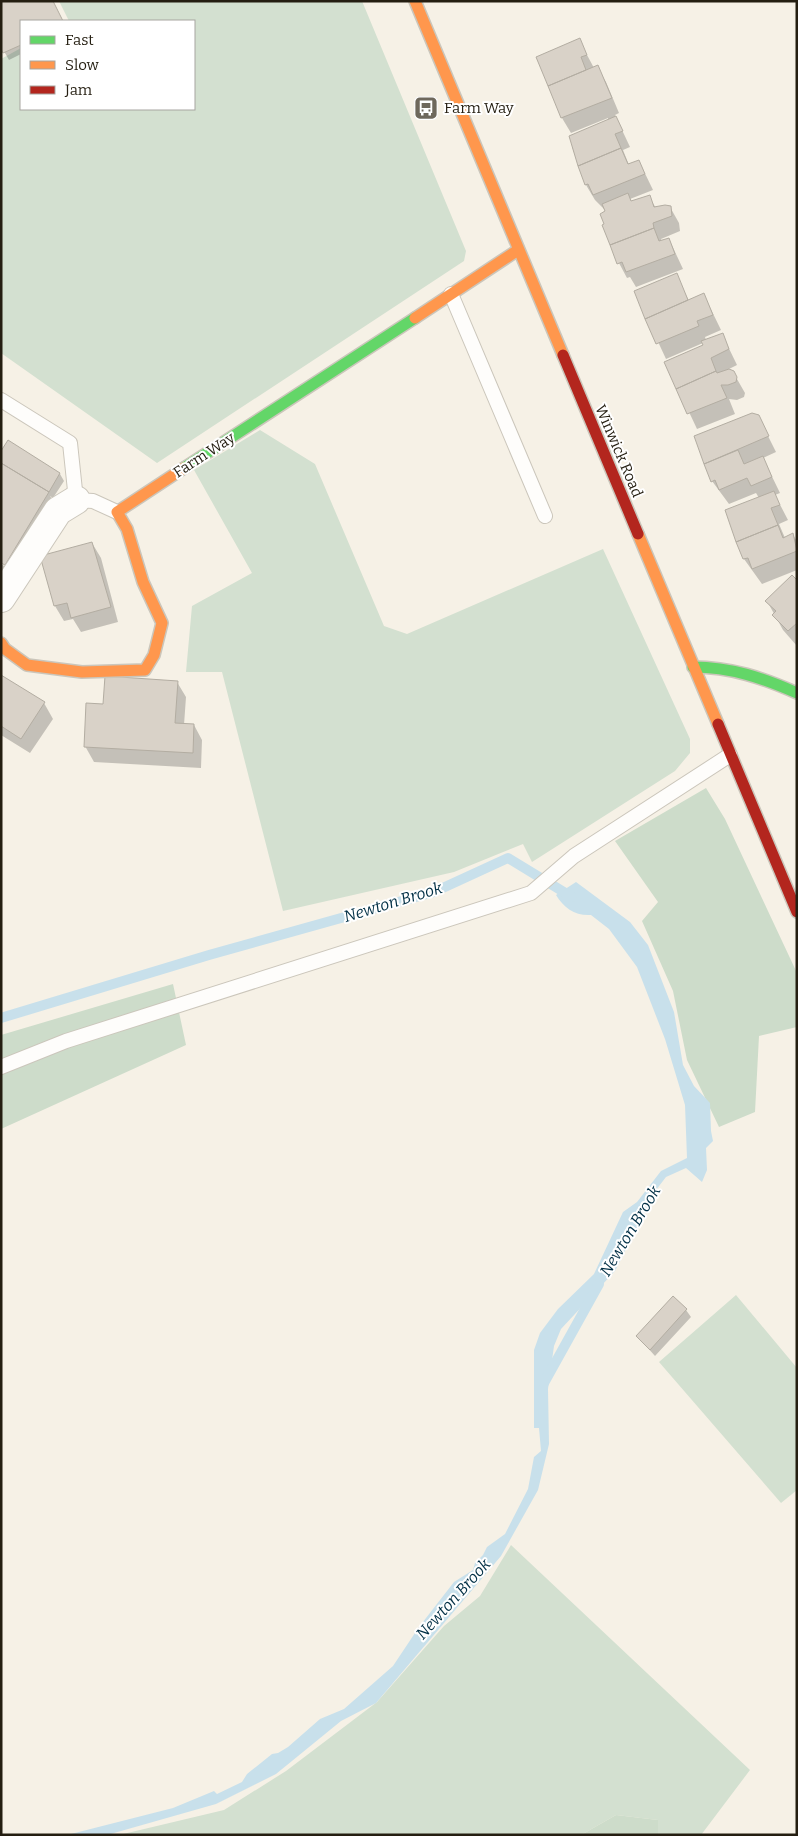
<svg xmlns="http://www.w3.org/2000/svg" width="798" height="1836" viewBox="0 0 798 1836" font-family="Bitter,serif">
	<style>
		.green { fill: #d3e0d0 }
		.forest { fill: #cddcca }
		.water { fill: #c8e0eb }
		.shadow { fill: #0003 }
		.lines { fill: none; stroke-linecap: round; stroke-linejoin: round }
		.stream { stroke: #c8e0eb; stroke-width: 10 }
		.building { fill: #d9d2c8; stroke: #b3ada2 }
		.lane-casing { stroke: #cbc6bb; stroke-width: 16 }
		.street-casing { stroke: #cbc6bb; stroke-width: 30 }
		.fast-casing { stroke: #cbc6bb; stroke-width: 14 }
		.slow-casing { stroke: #cbc6bb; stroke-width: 14 }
		.jam-casing { stroke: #cbc6bb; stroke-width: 14 }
		.lane { stroke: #fefdfb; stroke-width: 14 }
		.street { stroke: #fefdfb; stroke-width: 28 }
		.fast { stroke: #63d668; stroke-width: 11 }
		.slow { stroke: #ff974d; stroke-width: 11 }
		.jam { stroke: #b3261e; stroke-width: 11 }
		.labels { text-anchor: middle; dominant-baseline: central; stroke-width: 4; stroke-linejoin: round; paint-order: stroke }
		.poi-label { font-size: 15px; fill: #241e11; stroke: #fff; text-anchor: start }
		.street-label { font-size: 15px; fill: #241e11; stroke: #fff }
		.water-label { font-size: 16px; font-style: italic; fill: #002f45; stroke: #fff }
	</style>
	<rect width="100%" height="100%" fill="#f6f1e6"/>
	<!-- green -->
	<path class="green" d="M59 1H362L466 251 464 261 157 463 1 353V59L21 48V109H194V21H69Z
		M260 430 315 464 384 626 407 634 603 549 690 739V753L675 771 532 862 523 844 454 872 283 911 222 672H186L192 606 252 573 194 470Z
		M736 1295 797 1368V1490L781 1503 659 1362Z
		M511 1545 750 1770 701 1835H658V1820L616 1815 581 1835H119L224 1810 286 1771 377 1702 444 1626 480 1596Z"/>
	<!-- forest -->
	<path class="forest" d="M706 788 725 819 797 973V1027L759 1036 755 1112 719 1127 687 1060 673 991 642 921 658 902 615 841Z
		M173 984 186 1045 1 1129V1035Z
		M616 1815 658 1820V1835H581Z"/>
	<!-- water -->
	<path class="water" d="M576 882 630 922 648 945 674 1012 683 1065 694 1086 710 1103 711 1131 713 1141 706 1148 707 1170 702 1182 686 1168 666 1177 656 1190 615 1271 561 1329 554 1346 548 1389 549 1444 538 1490 501 1556 376 1703 341 1721 276 1774 216 1804 107 1835H67L173 1808 214 1791 217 1794 242 1782 247 1774 272 1754 278 1753 288 1747 320 1719 344 1709 393 1666 419 1627 454 1582 473 1570 475 1563 483 1555 487 1547 505 1534 528 1489 534 1457 541 1451 539 1428H534V1350L540 1333 558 1309 594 1274 623 1212 637 1202 661 1171 687 1158 685 1105 665 1039 637 967 609 929 591 915C575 916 564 908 556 895Z"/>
	<!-- shadow -->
	<path class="shadow" d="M1 1H52L62 21H21V54L9 60 1 46Z
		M579 40 594 68 597 67 606 82 619 113 615 115 630 147 623 150 629 165 639 161 653 190 630 199 632 202 649 197 656 208 670 207 679 223 680 231 661 239 662 242 669 239 683 269 636 287 630 277 627 278 619 263 607 212 595 200 586 185 572 147 608 120V118L571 133 562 118 537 58Z
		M676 275 689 301 704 295 721 330 705 337 706 340 722 334 737 365 727 370 733 372 745 393 744 397 737 400 729 399 735 414 697 429 666 363 704 346 703 343 666 359 635 292Z
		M758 416 776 452 763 458 780 493 775 495 788 520 779 524 785 538 793 535 797 541V570L762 584 744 559 727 511 759 498 756 493 729 504 712 481 695 437Z
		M8 442 60 474 64 481 53 498 50 496 61 514 17 586 1 576V564L9 569 11 567 1 561V453Z
		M92 543 101 558 118 622 81 632 73 619 64 621 55 606 42 557Z
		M797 582V646L783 630 767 601Z
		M1 676 44 703 53 719 30 753 1 735Z
		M177 682 186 697 184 725H194L202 740 201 768 94 762 85 746 104 706Z
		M686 1310 691 1317 655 1356 638 1337Z"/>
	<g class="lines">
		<!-- stream -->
		<path class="stream" d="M1 1018 209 955 434 892 508 858 572 897
			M544 1383 599 1284"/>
	</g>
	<!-- building -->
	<path class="building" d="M1 1H53L63 21H21V45L3 53 1 49Z
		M580 38 587 55 581 57 586 70 548 86 536 57Z
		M598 65 612 98 561 118 548 86Z
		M616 116 623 131 615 134 621 148 578 166 569 136Z
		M621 148 628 164 639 160 645 174 593 195 588 184 585 185 578 166Z
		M628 193 631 201 650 195 654 207 665 205 671 206 672 216 653 223 654 228 610 245 602 225 604 224 600 214 605 211 602 204Z
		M654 228 659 241 669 238 675 254 626 272 622 262 617 264 610 245Z
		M677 273 688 300 645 319 634 291Z
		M704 293 713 315 697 321 699 326 656 344 645 319Z
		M723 333 729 349 711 358 716 371 676 389 664 362 703 345 701 341Z
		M729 369 734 371 737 377 736 382 728 385H721L727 398 687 414 676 389 716 371 717 373Z
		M752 413 759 415 769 436 704 464 694 436Z
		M8 440 60 473 49 492 1 463V451Z
		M738 450 744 464 763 456 772 477 751 486 747 478 719 490 715 480 711 482 704 464Z
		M1 463 49 492 5 565 1 563Z
		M774 491 780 505 771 508 778 525 736 542 725 510Z
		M778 525 783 538 793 533 797 551 752 569 748 558 743 559 736 542Z
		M92 542 111 607 71 618 67 603 54 606 40 556Z
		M792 575 797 580V623L788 631 772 615 776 611 765 601Z
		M1 675 45 702 21 739 1 726Z
		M105 676 178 681 175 723 194 724 193 753 84 747 86 703 103 704Z
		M673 1296 687 1309 650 1350 636 1336Z"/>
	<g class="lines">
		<!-- lane casing -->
		<g class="lane-casing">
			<path id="lane" d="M451 294 545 516
				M1 400 70 443 76 500 93 501 117 512
				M1 1067 66 1041 531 893 574 856 730 755"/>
		</g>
		<!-- street casing -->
		<g class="street-casing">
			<path id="street" d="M1 598 58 511 76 500"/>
		</g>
		<!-- fast casing -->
		<g class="fast-casing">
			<path id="fast" d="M184 468 415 318
				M693 667C731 667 763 678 797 693"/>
		</g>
		<!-- slow casing -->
		<g class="slow-casing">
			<path id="slow" d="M415 1 563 355
				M415 318 518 250
				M638 534 718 724
				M1 643 5 649 27 665 82 672 145 670 154 655 162 623 143 582 127 529 117 512 184 468"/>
		</g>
		<!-- jam casing -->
		<g class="jam-casing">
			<path id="jam" d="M563 355 638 534
				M718 724 797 912"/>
		</g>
		<!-- lane -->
		<use href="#lane" class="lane"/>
		<!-- street -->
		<use href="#street" class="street"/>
		<!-- fast -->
		<use href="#fast" class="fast"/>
		<!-- slow -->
		<use href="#slow" class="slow"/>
		<!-- jam -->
		<use href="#jam" class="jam"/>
	</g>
	<!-- icons -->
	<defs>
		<g id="bus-square" transform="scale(1.25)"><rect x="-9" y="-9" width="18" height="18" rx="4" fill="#6e685c" stroke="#fff"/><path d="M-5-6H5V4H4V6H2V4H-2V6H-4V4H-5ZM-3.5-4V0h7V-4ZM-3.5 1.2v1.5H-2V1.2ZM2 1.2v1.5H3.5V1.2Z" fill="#fff"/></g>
	</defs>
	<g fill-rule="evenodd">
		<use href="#bus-square" x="426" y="108"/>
	</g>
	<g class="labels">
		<!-- poi labels -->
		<g class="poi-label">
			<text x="444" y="108">Farm Way</text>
		</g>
		<!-- street labels -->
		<g class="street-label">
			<text transform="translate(619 451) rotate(67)">Winwick Road</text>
			<text transform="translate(204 455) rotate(-33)">Farm Way</text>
		</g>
		<!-- water labels -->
		<g class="water-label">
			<text transform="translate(393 902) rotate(-17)">Newton Brook</text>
			<text transform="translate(630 1231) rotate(-59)">Newton Brook</text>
			<text transform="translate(453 1599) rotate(-48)">Newton Brook</text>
		</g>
	</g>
	<!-- border -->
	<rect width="798" height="1836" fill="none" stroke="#241e11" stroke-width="5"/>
	<!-- legend -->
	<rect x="20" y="20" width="175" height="90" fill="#ffffff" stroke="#a7a5a0"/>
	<rect x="30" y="36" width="25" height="8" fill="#63d668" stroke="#a7a5a0"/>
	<text x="65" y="45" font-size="15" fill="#241e11">Fast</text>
	<rect x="30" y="61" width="25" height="8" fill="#ff974d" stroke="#a7a5a0"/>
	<text x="65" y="70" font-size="15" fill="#241e11">Slow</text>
	<rect x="30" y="86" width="25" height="8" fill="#b3261e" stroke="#a7a5a0"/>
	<text x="65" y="95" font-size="15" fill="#241e11">Jam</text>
</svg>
